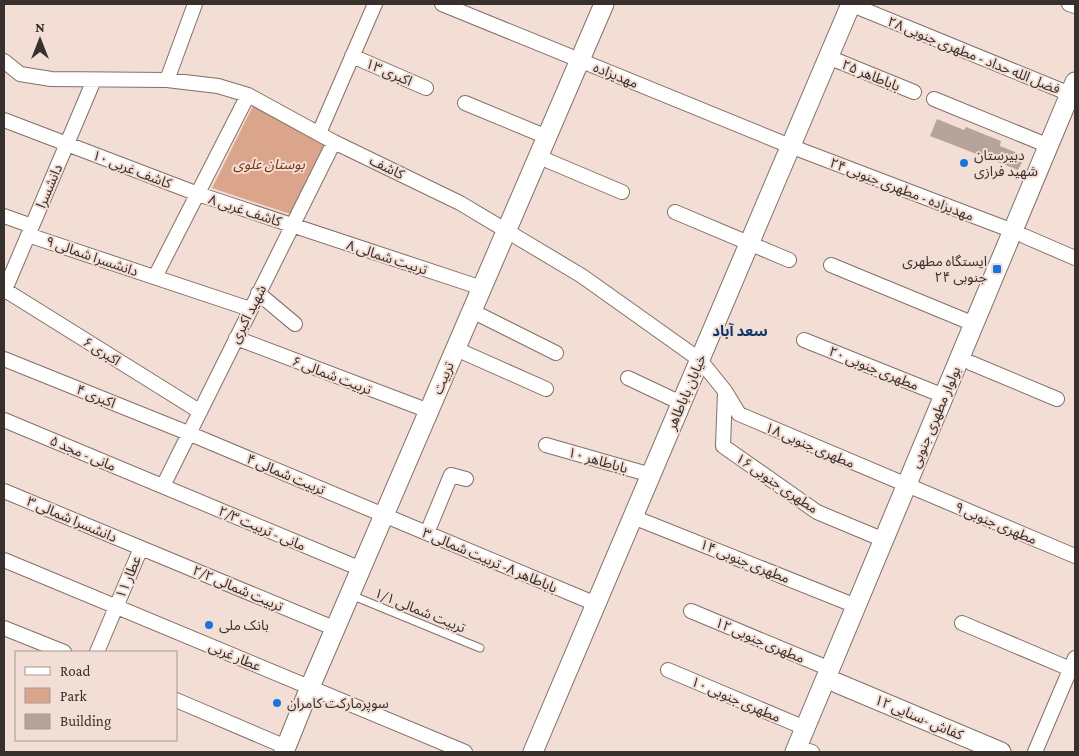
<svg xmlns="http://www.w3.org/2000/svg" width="1079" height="756" viewBox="0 0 1079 756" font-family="'Crimson Pro','Noto Sans Arabic',serif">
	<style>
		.green { fill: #dba58c }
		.building { fill: #b6a49b }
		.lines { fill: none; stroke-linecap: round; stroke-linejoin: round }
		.lane-casing { stroke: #817068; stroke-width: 9 }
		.street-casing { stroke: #817068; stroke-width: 16 }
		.secondary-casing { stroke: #817068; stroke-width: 21 }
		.lane { stroke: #fff; stroke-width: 7 }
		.street { stroke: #fff; stroke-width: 14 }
		.secondary { stroke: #fff; stroke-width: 19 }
		.poi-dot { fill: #1973dc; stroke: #f2ded5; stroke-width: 2 }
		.labels { text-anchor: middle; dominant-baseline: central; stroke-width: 4; stroke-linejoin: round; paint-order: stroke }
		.street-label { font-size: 14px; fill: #38302d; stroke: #f2ded5 }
		.poi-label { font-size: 14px; fill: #38302d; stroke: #f2ded5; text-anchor: start }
		.park-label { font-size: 14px; font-style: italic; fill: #78350f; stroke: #f2ded5 }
		.neighbourhood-label { font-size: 15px; font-weight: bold; fill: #0d3669; stroke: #f2ded5 }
	</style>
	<rect width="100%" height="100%" fill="#f2ded5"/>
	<!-- green -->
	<path class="green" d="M253 106 324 145 290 214 212 188Z"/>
	<!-- building -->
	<path class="building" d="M937 119 964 130 966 127 1001 141 1000 146 1025 156 1018 170 930 136Z"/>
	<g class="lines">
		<!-- lane casing -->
		<g class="lane-casing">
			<path id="lane" d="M351 595 480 648"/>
		</g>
		<!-- street casing -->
		<g class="street-casing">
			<path id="street" d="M442 4 790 146 1013 231
				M850 4 1070 94
				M1069 4 1075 6
				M352 56 426 88
				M828 57 914 92
				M4 61 20 74 51 79 167 80 218 86 248 95 334 142 460 203 582 276 700 360 725 391 739 414 1075 556
				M167 80 195 4
				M934 99 1049 146
				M465 103 547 137
				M4 120 198 194 482 288
				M319 133 375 4
				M539 157 622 192
				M675 212 789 260
				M4 216 32 226
				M28 235 250 309
				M1024 236 1075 258
				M831 265 974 324
				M155 277 248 95
				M5 290 199 411
				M4 292 94 80
				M258 293 295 324
				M472 311 556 353
				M236 338 429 411
				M804 340 944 396
				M456 349 546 389
				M4 359 188 433 596 604
				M971 363 1057 399
				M628 378 681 403
				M725 392 723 446 817 512 884 540
				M4 420 361 569
				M546 445 651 475
				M163 486 334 142
				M4 491 336 629
				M633 517 856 606
				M427 533 451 475 466 479
				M4 560 465 752
				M691 611 830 669
				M962 623 1075 671
				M4 628 64 652
				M97 652 141 548
				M668 670 805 728
				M176 700 286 747
				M809 751 812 752
				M1035 752 1075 658"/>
		</g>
		<!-- secondary casing -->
		<g class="secondary-casing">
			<path id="secondary" d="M837 683 1001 752
				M284 752 310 687 604 4
				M533 752 851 4
				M795 752 1075 82"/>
		</g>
		<!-- lane -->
		<use href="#lane" class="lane"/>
		<!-- street -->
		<use href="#street" class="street"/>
		<!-- secondary -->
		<use href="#secondary" class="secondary"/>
	</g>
	<!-- markers -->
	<g class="poi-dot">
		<circle cx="964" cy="163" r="5"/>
		<rect x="992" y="264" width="10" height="10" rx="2.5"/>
		<circle cx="209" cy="625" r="5"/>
		<circle cx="277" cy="703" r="5"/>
	</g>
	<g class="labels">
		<!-- street labels -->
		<g class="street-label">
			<text transform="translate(974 55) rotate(22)">فضل الله حداد - مطهری جنوبی ۲۸</text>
			<text transform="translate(389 72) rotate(23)">اکبری ۱۳</text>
			<text transform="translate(616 75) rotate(22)">مهدیزاده</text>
			<text transform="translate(871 75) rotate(22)">باباطاهر ۲۵</text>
			<text transform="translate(387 167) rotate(26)">کاشف</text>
			<text transform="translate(132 169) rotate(21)">کاشف غربی ۱۰</text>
			<text transform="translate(49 186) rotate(-67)">دانشسرا</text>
			<text transform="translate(902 189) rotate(21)">مهدیزاده - مطهری جنوبی ۲۴</text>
			<text transform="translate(245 210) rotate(18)">کاشف غربی ۸</text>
			<text transform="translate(92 256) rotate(19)">دانشسرا شمالی ۹</text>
			<text transform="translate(387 257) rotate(18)">تربیت شمالی ۸</text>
			<text transform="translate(248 314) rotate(-63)">شهید اکبری</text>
			<text transform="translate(102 351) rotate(32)">اکبری ۶</text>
			<text transform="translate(874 368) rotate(22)">مطهری جنوبی ۲۰</text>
			<text transform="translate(332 375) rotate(21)">تربیت شمالی ۶</text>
			<text transform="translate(443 378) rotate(-67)">تربیت</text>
			<text transform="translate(686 392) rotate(-67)">خیابان باباطاهر</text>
			<text transform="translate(96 396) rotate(22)">اکبری ۴</text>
			<text transform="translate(935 417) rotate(-67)">بولوار مطهری جنوبی</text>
			<text transform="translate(810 445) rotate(23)">مطهری جنوبی ۱۸</text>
			<text transform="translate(83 453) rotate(23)">مانی - مجد ۵</text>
			<text transform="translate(598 460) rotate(16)">باباطاهر ۱۰</text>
			<text transform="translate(286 474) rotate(23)">تربیت شمالی ۴</text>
			<text transform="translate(777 483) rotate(34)">مطهری جنوبی ۱۶</text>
			<text transform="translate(72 519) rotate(23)">دانشسرا شمالی ۳</text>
			<text transform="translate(996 523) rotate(23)">مطهری جنوبی ۹</text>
			<text transform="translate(262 528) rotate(23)">مانی - تربیت ۲/۳</text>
			<text transform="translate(490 560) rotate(23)">باباطاهر ۸- تربیت شمالی ۳</text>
			<text transform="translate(745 561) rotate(22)">مطهری جنوبی ۱۴</text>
			<text transform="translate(128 577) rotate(-67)">عطار ۱۱</text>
			<text transform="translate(238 588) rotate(23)">تربیت شمالی ۲/۲</text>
			<text transform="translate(420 610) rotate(22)">تربیت شمالی ۱/۱</text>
			<text transform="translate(760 640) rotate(23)">مطهری جنوبی ۱۲</text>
			<text transform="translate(235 656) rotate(23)">عطار غربی</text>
			<text transform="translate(736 699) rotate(23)">مطهری جنوبی ۱۰</text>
			<text transform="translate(919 717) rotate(23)">کفاش -سنایی ۱۲</text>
		</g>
		<!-- poi labels -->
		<g class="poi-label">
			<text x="974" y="155">دبیرستان<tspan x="974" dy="16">شهید فرازی</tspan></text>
			<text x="987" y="261" text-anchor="end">ایستگاه مطهری<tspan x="987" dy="16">جنوبی ۲۴</tspan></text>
			<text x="219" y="625">بانک ملی</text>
			<text x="287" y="703">سوپرمارکت کامران</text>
		</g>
		<!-- park labels -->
		<g class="park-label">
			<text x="269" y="164">بوستان علوی</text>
		</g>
		<!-- neighbourhood labels -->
		<g class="neighbourhood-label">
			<text x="740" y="331">سعد آباد</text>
		</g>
	</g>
	<!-- border -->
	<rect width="1079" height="756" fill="none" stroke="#38302d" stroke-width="10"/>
	<!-- legend -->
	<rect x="15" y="651" width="162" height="90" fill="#f2ded5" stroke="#a89892"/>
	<rect x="25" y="667" width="25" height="8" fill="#ffffff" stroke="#a89892"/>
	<text x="60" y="676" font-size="15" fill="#38302d">Road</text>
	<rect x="25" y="688" width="25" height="15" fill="#dba58c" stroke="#a89892"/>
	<text x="60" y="701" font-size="15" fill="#38302d">Park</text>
	<rect x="25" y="714" width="25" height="15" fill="#b6a49b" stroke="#a89892"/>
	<text x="60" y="726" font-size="15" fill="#38302d">Building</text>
	<!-- north arrow -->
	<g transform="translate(40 40)" stroke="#f2ded5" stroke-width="4" paint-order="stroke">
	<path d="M0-4L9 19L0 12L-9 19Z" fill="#38302d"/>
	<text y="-8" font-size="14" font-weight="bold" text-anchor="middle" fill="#38302d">N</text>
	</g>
</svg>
